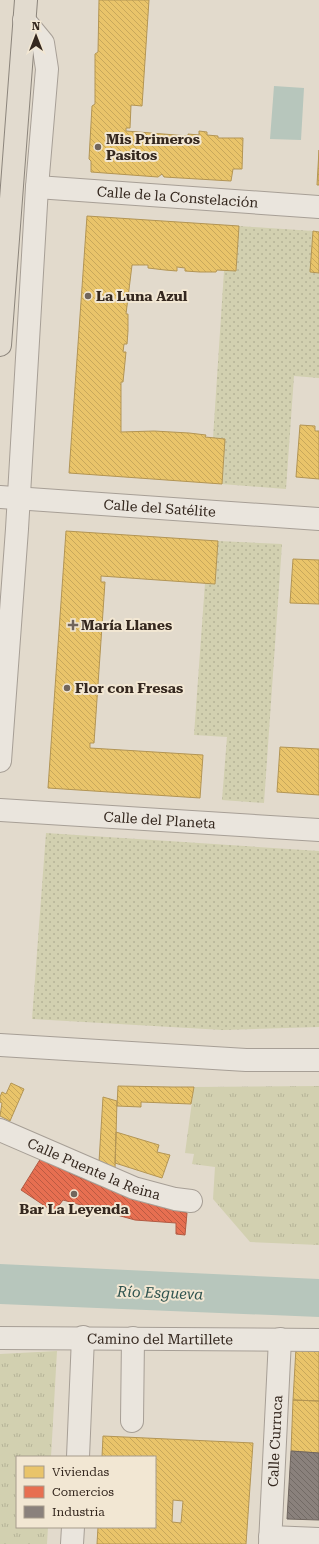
<svg xmlns="http://www.w3.org/2000/svg" width="319" height="1544" viewBox="0 0 319 1544" font-family="'Roboto Serif',serif">
	<style>
		.grass { fill: url(#grass-dots) }
		.park { fill: url(#park-tufts) }
		.water { fill: #b7c6bc }
		.homes { fill: url(#homes-back-hatch); stroke: #b39554; fill-rule: evenodd }
		.shops { fill: url(#shops-back-hatch); stroke: #b25a42 }
		.industry { fill: url(#industry-back-hatch); stroke: #706660 }
		.lines { fill: none; stroke-linecap: round; stroke-linejoin: round }
		.minor-casing { stroke: #a79f96; stroke-width: 24 }
		.major-casing { stroke: #8c857c; stroke-width: 24 }
		.minor { stroke: #eae5dd; stroke-width: 22 }
		.major { stroke: #e2dbcf; stroke-width: 22 }
		.poi-dot { fill: #72665c; stroke: #f2e7d3; stroke-width: 1.5 }
		.labels { text-anchor: middle; dominant-baseline: central; stroke-width: 4; stroke-linejoin: round; paint-order: stroke }
		.poi-label { font-size: 14px; font-weight: bold; fill: #35281f; stroke: #f2e7d3; text-anchor: start }
		.street-label { font-size: 14px; fill: #35281f; stroke: #f2e7d3 }
		.water-label { font-size: 15px; font-style: italic; fill: #2f534e; stroke: #f2e7d3 }
	</style>
	<defs>
		<pattern id="grass-dots" width="8" height="8" patternUnits="userSpaceOnUse"><rect width="8" height="8" fill="#d2d0b0"/><path d="M2 2h.1M6 6h.1" fill="none" stroke="#b5b397" stroke-width="1.8" stroke-linecap="round"/></pattern>
		<pattern id="park-tufts" width="24" height="20" patternUnits="userSpaceOnUse"><rect width="24" height="20" fill="#d2d0b0"/><path d="M3 7l-1-3M5 7V3M7 7l1-3M15 17l-1-3M17 17v-4M19 17l1-3" fill="none" stroke="#b5b397"/></pattern>
		<pattern id="homes-back-hatch" width="6" height="6" patternUnits="userSpaceOnUse"><rect width="6" height="6" fill="#e9c46a"/><path d="M-1 5l2 2M0 0l6 6M5-1l2 2" fill="none" stroke="#c8a85b"/></pattern>
		<pattern id="shops-back-hatch" width="6" height="6" patternUnits="userSpaceOnUse"><rect width="6" height="6" fill="#e76f51"/><path d="M-1 5l2 2M0 0l6 6M5-1l2 2" fill="none" stroke="#bc5b43"/></pattern>
		<pattern id="industry-back-hatch" width="6" height="6" patternUnits="userSpaceOnUse"><rect width="6" height="6" fill="#8a817c"/><path d="M-1 5l2 2M0 0l6 6M5-1l2 2" fill="none" stroke="#726a65"/></pattern>
	</defs>
	<rect width="100%" height="100%" fill="#e2dacc"/>
	<!-- grass -->
	<path class="grass" d="M239 226 313 231 310 272 319 273V378L294 376 286 489 222 484 225 439 213 438 224 271H236Z
		M218 541 282 544 264 803 222 800 227 737 194 735 205 583 215 584Z
		M46 833 319 851V1027L223 1030 32 1019Z"/>
	<!-- park -->
	<path class="park" d="M319 1086V1245L250 1242 213 1199 215 1167 192 1164 194 1154 185 1153 194 1087Z
		M57 1351 51 1457H17V1527H48L47 1544H0V1354Z"/>
	<!-- water -->
	<path class="water" d="M274 86 304 88 301 140 270 139Z
		M0 1264 319 1279V1317L0 1304Z"/>
	<!-- homes -->
	<path class="homes" d="M99 0H149L142 106 131 105 130 128H126V131L188 136V134L199 135V131L207 132V135L218 136V138H243L242 169H233L231 181 164 177 162 174 158 177 91 172V161L89 159 92 106 95 104V54L98 52Z
		M319 150V185H317Z
		M87 216 239 226 236 271 217 270 216 272H200L185 271V268L177 267V271L165 270 148 268V265H132L126 314H128V331L127 344H124L123 352H126L123 382H121V432L154 431 189 433 206 435 205 437 225 439 222 484 69 473Z
		M313 231 319 232V273L310 272Z
		M300 425 315 426V431H319V479L296 477Z
		M66 531 218 541 215 584 101 576V582H105L94 743H90V748L203 755 200 798 48 788Z
		M293 559 319 560V604L290 603Z
		M280 747 319 749V795L277 792Z
		M11 1083 24 1089 10 1121 0 1116 2 1103 0 1102V1097L2 1092 6 1094Z
		M118 1086 172 1087H194L191 1104 141 1102V1107L117 1106Z
		M103 1097 117 1101 115 1169 99 1162Z
		M116 1132 159 1145 157 1152 170 1155 162 1178 115 1163Z
		M296 1348 319 1349V1401L293 1400Z
		M293 1400 319 1401V1453L291 1451Z
		M103 1436 253 1443 246 1544H97L98 1527H155V1457H102ZM173 1500 183 1501 181 1523 172 1522Z"/>
	<!-- shops -->
	<path class="shops" d="M41 1158 76 1176 131 1198 187 1213 185 1235 176 1234V1223L135 1220 63 1200 54 1212 21 1190Z"/>
	<!-- industry -->
	<path class="industry" d="M291 1451 319 1453V1520L287 1519Z"/>
	<g class="lines">
		<!-- minor casing -->
		<g class="minor-casing">
			<g id="minor">
				<path id="s1" d="M37 187 319 207"/>
				<path id="s2" d="M0 497 319 519"/>
				<path d="M0 761 17 529 37 187 47 69 43 43 24 20"/>
				<path id="s3" d="M0 810 319 830"/>
				<path d="M0 1045 246 1060H319"/>
				<path id="s4" d="M0 1130 134 1188 175 1199 191 1201"/>
				<path id="s5" d="M0 1338 319 1340"/>
				<path d="M132 1421 133 1338"/>
				<path d="M78 1457 83 1337"/>
				<path d="M270 1537 319 1539"/>
				<path d="M72 1544 73 1527"/>
				<path id="s6" d="M270 1544 280 1339"/>
			</g>
		</g>
		<!-- major casing -->
		<g class="major-casing">
			<path id="major" d="M0 345 26 0"/>
		</g>
		<!-- minor -->
		<use href="#minor" class="minor"/>
		<!-- major -->
		<use href="#major" class="major"/>
	</g>
	<!-- markers -->
	<g class="poi-dot">
		<circle cx="98" cy="147" r="4"/>
		<circle cx="88" cy="296" r="4"/>
		<path d="M71 619h4v4h4v4h-4v4h-4v-4h-4v-4h4z"/>
		<circle cx="67" cy="688" r="4"/>
		<circle cx="74" cy="1194" r="4"/>
	</g>
	<g class="labels">
		<!-- poi labels -->
		<g class="poi-label">
			<text x="106" y="139">Mis Primeros<tspan x="106" dy="16">Pasitos</tspan></text>
			<text x="96" y="296">La Luna Azul</text>
			<text x="81" y="625">María Llanes</text>
			<text x="75" y="688">Flor con Fresas</text>
			<text x="74" y="1209" text-anchor="middle">Bar La Leyenda</text>
		</g>
		<!-- street labels -->
		<g class="street-label">
			<text stroke="none"><textPath href="#s1" startOffset="141">Calle de la Constelación</textPath></text>
			<text stroke="none"><textPath href="#s2" startOffset="160">Calle del Satélite</textPath></text>
			<text stroke="none"><textPath href="#s3" startOffset="160">Calle del Planeta</textPath></text>
			<text stroke="none"><textPath href="#s4" startOffset="102">Calle Puente la Reina</textPath></text>
			<text stroke="none"><textPath href="#s5" startOffset="160">Camino del Martillete</textPath></text>
			<text stroke="none"><textPath href="#s6" startOffset="103">Calle Curruca</textPath></text>
		</g>
		<!-- water labels -->
		<g class="water-label">
			<text transform="translate(160 1293) rotate(2)">Río Esgueva</text>
		</g>
	</g>
	<!-- legend -->
	<rect x="16" y="1456" width="140" height="72" fill="#f2e7d3" stroke="#a69b8b"/>
	<rect x="24" y="1466" width="20" height="12" fill="#e9c46a" stroke="#a69b8b"/>
	<text x="52" y="1476" font-size="12" fill="#35281f">Viviendas</text>
	<rect x="24" y="1486" width="20" height="12" fill="#e76f51" stroke="#a69b8b"/>
	<text x="52" y="1496" font-size="12" fill="#35281f">Comercios</text>
	<rect x="24" y="1506" width="20" height="12" fill="#8a817c" stroke="#a69b8b"/>
	<text x="52" y="1516" font-size="12" fill="#35281f">Industria</text>
	<!-- north arrow -->
	<g transform="translate(36 36)" stroke="#f2e7d3" stroke-width="3" paint-order="stroke">
	<path d="M0-3L7 15L0 10L-7 15Z" fill="#35281f"/>
	<text y="-6" font-size="11" font-weight="bold" text-anchor="middle" fill="#35281f">N</text>
	</g>
</svg>
